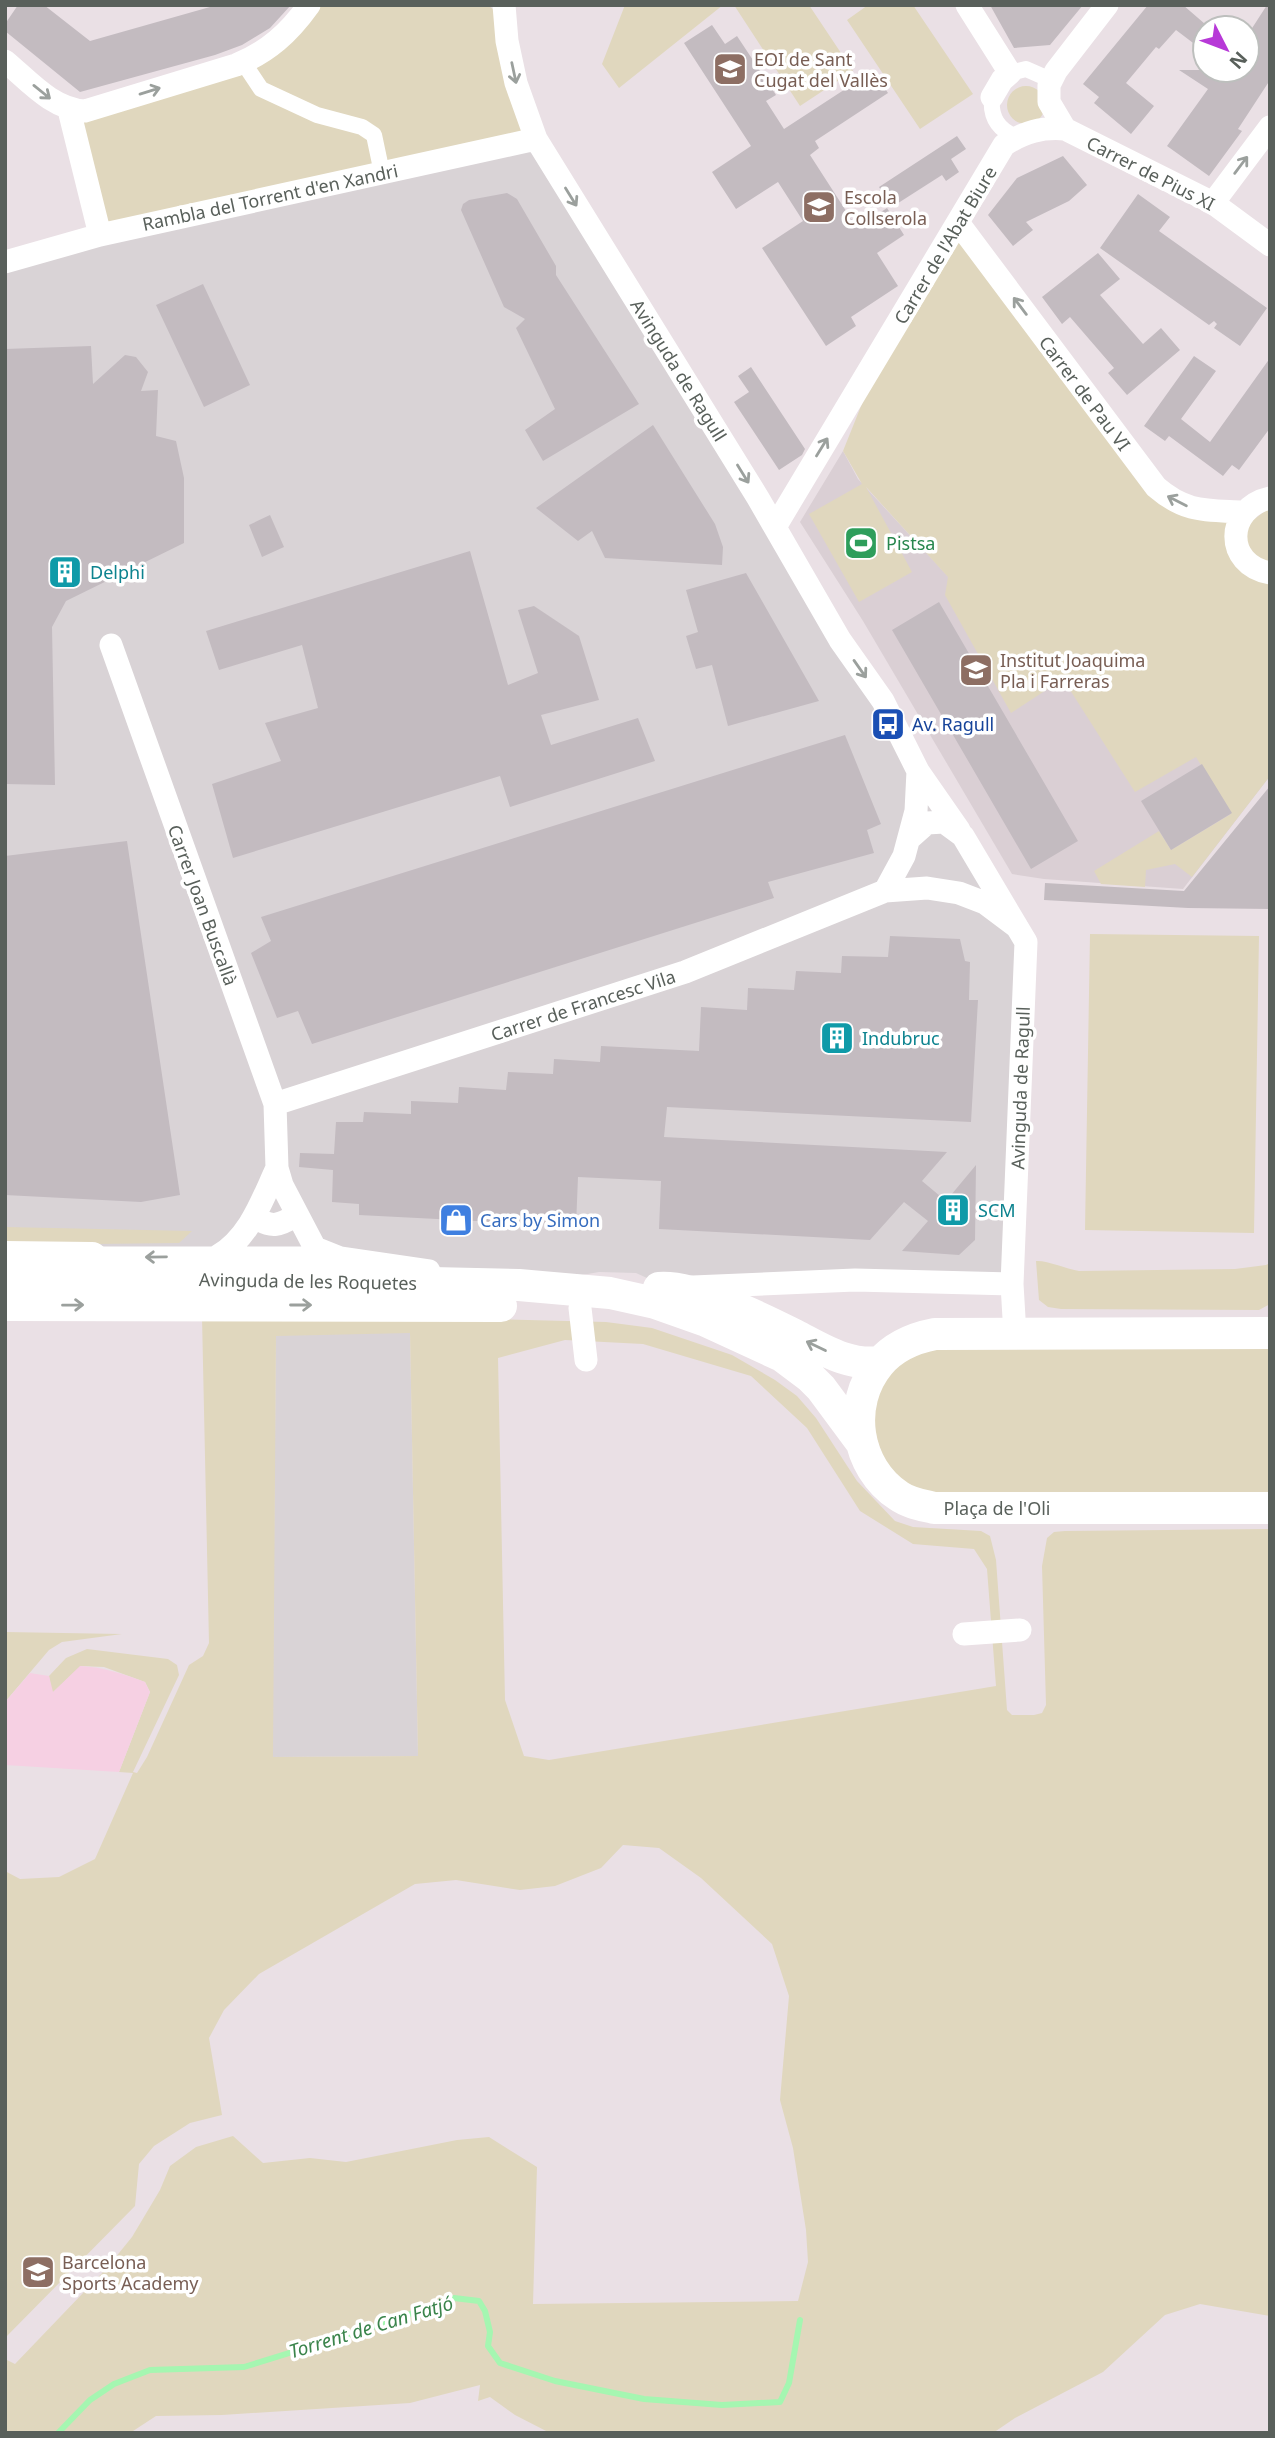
<svg xmlns="http://www.w3.org/2000/svg" width="1275" height="2438" viewBox="0 0 1275 2438" font-family="'Noto Sans',sans-serif">
	<style>
		.industrial { fill: #d9d3d6 }
		.education { fill: #dacfd4 }
		.green { fill: #e0d7be; fill-rule: evenodd }
		.sand { fill: #f6d0e3 }
		.lines { fill: none; stroke-linecap: round; stroke-linejoin: round }
		.stream { stroke: #a5f6b1; stroke-width: 6 }
		.building { fill: #c3bbc0 }
		.pedestrian { stroke: #fff; stroke-width: 16 }
		.minor { stroke: #fff; stroke-width: 23 }
		.secondary { stroke: #fff; stroke-width: 32 }
		.oneway { stroke: #9ba09d }
		.labels { text-anchor: middle; dominant-baseline: central; stroke-width: 7; stroke-linejoin: round; paint-order: stroke }
		.education-label { font-size: 18px; fill: #785e54; stroke: #fff; text-anchor: start }
		.street-label { font-size: 18px; fill: #59605b; stroke: #fff }
		.leisure-label { font-size: 18px; fill: #27864d; stroke: #fff; text-anchor: start }
		.culture-label { font-size: 18px; fill: #0d838f; stroke: #fff; text-anchor: start }
		.transit-label { font-size: 18px; fill: #164399; stroke: #fff; text-anchor: start }
		.shop-label { font-size: 18px; fill: #366cbe; stroke: #fff; text-anchor: start }
		.water-label { font-size: 19px; font-style: italic; fill: #3a844b; stroke: #fff }
	</style>
	<rect width="100%" height="100%" fill="#eae0e5"/>
	<!-- industrial -->
	<path class="industrial" d="M536 139 1026 942 1012 1284 658 1283 636 1273 599 1272 582 1275 561 1289 5 1257V262Z
		M410 1332 418 1756 272 1757 276 1335Z"/>
	<!-- education -->
	<path class="education" d="M843 451 858 479 981 612 1270 776 1183 889 1044 879 1012 874 863 621 800 522Z"/>
	<!-- green -->
	<path class="green" d="M309 5H488L505 19 536 139 100 235 69 110 236 65Z
		M625 5H723L619 88 602 64Z
		M734 5H809L853 71 800 106Z
		M868 5H913L973 94 920 129 847 20Z
		M1007 105a19 19 0 1 1 38 0a19 19 0 1 1-38 0Z
		M959 224 1156 487 1243 512 1235 536 1270 573V776L1192 877 1175 864 1146 870 1145 887 1101 884 1094 871 1159 831 1171 850 1231 814 1196 757 1135 792 1063 679 1011 713 945 595 948 577 866 487 912 572 859 602 809 514 862 484 843 451 888 339Z
		M1270 507V564L1250 555 1244 527Z
		M1090 934 1259 936 1254 1233 1085 1230Z
		M5 1227 192 1231 179 1243 5 1245Z
		M1036 1261C1046 1260 1067 1269 1079 1271L1235 1269 1266 1265 1270 1263V1304L1259 1310 1061 1309 1048 1307 1039 1300Z
		M202 1317H411L606 1322 652 1328 732 1355 775 1380 797 1396 816 1418 857 1481 895 1521 913 1527 981 1531 990 1536 996 1560 1007 1710 1012 1715H1034L1042 1713 1046 1705 1042 1566 1047 1538 1054 1532 1065 1531 1270 1529V2316L1200 2304 1165 2315 1103 2372 1015 2418 993 2433H550L515 2415 490 2397 478 2401 480 2385 410 2403 222 2415 156 2416 130 2433H5V2359L15 2364 106 2269 132 2237 160 2190 170 2166 196 2147 233 2136 263 2163 310 2158 346 2162 457 2140 489 2137 537 2167 533 2304 798 2301 808 2262 806 2230 793 2148 780 2100 789 1996 772 1944 701 1878 659 1848 623 1845 601 1868 555 1886 520 1890 456 1880 415 1884 259 1974 224 2010 209 2038 222 2115 190 2123 154 2146 139 2164 135 2206 5 2338V1871L20 1879 59 1877 95 1859 133 1773 119 1772 150 1692 145 1682 104 1667 81 1666 52 1693 49 1676 66 1658 87 1649 168 1659 177 1665 179 1675 133 1772 137 1773 147 1757 189 1665 203 1656 209 1643ZM410 1333 418 1756 273 1757 276 1336ZM565 1340 643 1344 751 1376 807 1428 860 1511 913 1544 974 1549 987 1569 996 1686 549 1760 524 1756 505 1700 498 1358Z
		M1270 1345V1496H942L915 1491 888 1471 868 1414 890 1367 927 1346Z
		M5 1632 122 1634 62 1642 49 1650 5 1702Z"/>
	<!-- sand -->
	<path class="sand" d="M80 1666C104 1667 123 1674 145 1682L150 1692 119 1772 5 1765V1702L30 1673 49 1676 53 1692Z"/>
	<g class="lines">
		<!-- stream -->
		<path class="stream" d="M58 2433 90 2400 114 2384 150 2370 244 2367 380 2325 454 2298 479 2301 485 2311 490 2332 488 2346 500 2363 555 2381 644 2399 722 2405 780 2402 789 2383 800 2320"/>
	</g>
	<!-- building -->
	<path class="building" d="M18 5H44L90 41 217 5H291L270 28 242 45 215 55 80 92 5 31V24Z
		M990 5H1083L1050 45 1014 48Z
		M1148 5H1183L1205 24V52L1176 30 1159 49 1156 47 1126 83 1154 106 1131 134 1094 103 1099 97 1083 84Z
		M1267 5H1270V80L1238 129 1242 131 1209 176 1167 146 1208 89 1179 70H1247V36Z
		M712 25 725 44 737 36 776 95 766 101 784 129 873 71 888 93 815 141 819 148 810 155 857 228 887 208 904 235 877 253 898 286 851 317 856 326 826 346 762 248 803 221 778 182 736 209 712 172 751 146 684 43Z
		M957 136 966 149 951 159 959 172 946 181 942 175 892 207 879 187Z
		M1063 156 1087 185 1069 201 1026 222 1033 230 1013 246 988 215 1017 178Z
		M507 193 517 199 556 266V275L639 404 543 461 525 430 555 409 516 328 525 319 504 307 461 210 463 204 469 200Z
		M1138 194 1170 217 1159 231 1267 308 1240 346 1214 328 1217 324 1214 321 1209 325 1100 248Z
		M1098 253 1120 279 1100 295 1143 344 1161 328 1180 350 1127 395 1108 373 1114 368 1070 317 1062 324 1042 297Z
		M203 284 250 385 204 407 156 305Z
		M91 346 93 384 125 355 136 357 148 372 141 391 158 390 156 436 176 441 184 478V543L66 601 52 627 55 785 5 784V349Z
		M1194 356 1216 371 1181 419 1210 442 1270 358V428L1239 470 1232 465 1223 476 1169 436 1165 441 1144 426Z
		M751 367 805 449 802 455 779 470 734 402 749 392 738 376Z
		M653 425 715 524 723 547 722 565 605 558 592 531 578 541 536 508Z
		M270 515 284 547 262 557 249 525Z
		M470 551 508 685 538 673 518 610 534 606 579 636 599 700 541 715 551 745 638 718 655 761 510 807 500 776 233 858 212 784 281 761 265 723 318 708 302 645 219 670 206 631Z
		M746 573 819 701 728 726 712 665 696 669 686 636 698 632 686 590Z
		M939 602 1078 841 1031 869 892 630Z
		M845 735 881 824 867 830 874 853 768 882 774 898 312 1044 298 1011 277 1018 251 953 271 941 261 917Z
		M1202 764 1232 813 1171 850 1141 801Z
		M1270 786V909L1188 908 1044 900 1045 883 1184 891Z
		M127 841 180 1195 141 1202 5 1195V856Z
		M890 936 960 939 965 961 970 962 969 1000H978L971 1122 667 1107 664 1137 947 1152 922 1181 946 1201 976 1165 975 1240 959 1255 902 1251 928 1221 904 1202 870 1240 659 1229 661 1181 578 1177 576 1226 359 1215V1204L332 1202 333 1170 299 1167 300 1153 334 1154 336 1122H363L364 1112 411 1114V1101L458 1103 459 1087 506 1090 508 1072 553 1074 554 1059 600 1062 601 1046 699 1051 701 1007 747 1010 748 988 794 990 796 971 841 973 842 956 888 957Z"/>
	<g class="lines">
		<!-- pedestrian -->
		<path class="pedestrian" d="M243 62 261 89 317 115 362 127 374 135 382 173
			M1010 73 1026 69 1051 80
			M992 97C990 117 998 130 1017 137"/>
		<!-- minor -->
		<path class="minor" d="M504 5 507 41 516 83 536 139 758 498 840 640 883 701 918 771 916 811 904 856 885 891
			M967 5 1010 73 1002 80 992 97
			M5 61C29 81 52 109 85 111L236 65C268 52 289 33 309 5
			M69 110 100 235
			M1065 129 1049 102V85L1056 71 1107 5
			M1213 203 1270 127
			M959 224 1156 487C1186 513 1206 510 1243 512
			M5 262 100 235 536 139
			M1270 498C1225 508 1224 565 1270 573
			M775 527 1004 145C1024 132 1042 127 1065 129L1213 203 1270 245
			M111 645 275 1104 277 1168 282 1185 315 1248 340 1258
			M918 771 959 830
			M909 839 927 823 944 822 963 836 1026 942 1012 1284 1015 1335
			M275 1104 685 972 885 891 927 888 959 893 985 903 1017 927
			M255 1217C272 1229 280 1225 297 1215
			M218 1256C250 1237 262 1200 277 1168
			M94 1258H340L429 1271
			M693 1287 855 1280 1012 1284
			M580 1308 586 1360
			M964 1634 1020 1630"/>
		<!-- secondary -->
		<path class="secondary" d="M5 1257 92 1258
			M5 1280 208 1278 519 1285 610 1293 655 1303 706 1321 782 1356 810 1377 821 1388 861 1442
			M659 1288C695 1285 763 1319 795 1335 824 1350 848 1366 881 1362
			M5 1305 501 1306
			M1270 1333 935 1334C914 1338 893 1347 879 1364 846 1404 855 1467 899 1496 909 1503 922 1505 934 1508H1270"/>
	</g>
	<!-- one-way arrows -->
	<defs><path id="oneway-shaft" d="M-6 0H5M1.5-3L5.5 0L1.5 3" fill="none" stroke-width="1.6" stroke-linecap="round" stroke-linejoin="round" transform="scale(1.75)"/></defs>
	<g class="oneway">
		<use href="#oneway-shaft" transform="translate(514 73) rotate(78)"/>
		<use href="#oneway-shaft" transform="translate(150 91) rotate(-17)"/>
		<use href="#oneway-shaft" transform="translate(42 92) rotate(39)"/>
		<use href="#oneway-shaft" transform="translate(1241 165) rotate(-53)"/>
		<use href="#oneway-shaft" transform="translate(571 197) rotate(58)"/>
		<use href="#oneway-shaft" transform="translate(1020 306) rotate(-127)"/>
		<use href="#oneway-shaft" transform="translate(822 447) rotate(-58)"/>
		<use href="#oneway-shaft" transform="translate(743 474) rotate(58)"/>
		<use href="#oneway-shaft" transform="translate(1177 501) rotate(-153)"/>
		<use href="#oneway-shaft" transform="translate(860 669) rotate(55)"/>
		<use href="#oneway-shaft" transform="translate(156 1257) rotate(179)"/>
		<use href="#oneway-shaft" transform="translate(73 1305) rotate(-1)"/>
		<use href="#oneway-shaft" transform="translate(301 1305)"/>
		<use href="#oneway-shaft" transform="translate(816 1346) rotate(-154)"/>
	</g>
	<!-- icons -->
	<defs>
		<g id="school-square" transform="scale(1.75)"><rect x="-9" y="-9" width="18" height="18" rx="4" fill="#8d6e63" stroke="#fff"/><path d="M0-5L7-2L0 1L-7-2ZM-4 1L0 2.5L4 1V4Q0 6-4 4Z" fill="#fff"/></g>
		<g id="stadium-square" transform="scale(1.75)"><rect x="-9" y="-9" width="18" height="18" rx="4" fill="#2e9e5b" stroke="#fff"/><path d="M0-5a6.5 5 0 1 0 0 10a6.5 5 0 1 0 0-10ZM-3.5-1.8h7v3.6h-7Z" fill="#fff"/></g>
		<g id="building-square" transform="scale(1.75)"><rect x="-9" y="-9" width="18" height="18" rx="4" fill="#0f9aa8" stroke="#fff"/><path d="M-4-6H4V6H1V3H-1V6H-4ZM-2.5-4.3h1.7v1.8h-1.7ZM.8-4.3h1.7v1.8H.8ZM-2.5-1h1.7V.8h-1.7ZM.8-1h1.7V.8H.8Z" fill="#fff"/></g>
		<g id="bus-square" transform="scale(1.75)"><rect x="-9" y="-9" width="18" height="18" rx="4" fill="#1a4fb4" stroke="#fff"/><path d="M-5-6H5V4H4V6H2V4H-2V6H-4V4H-5ZM-3.5-4V0h7V-4ZM-3.5 1.2v1.5H-2V1.2ZM2 1.2v1.5H3.5V1.2Z" fill="#fff"/></g>
		<g id="shop-square" transform="scale(1.75)"><rect x="-9" y="-9" width="18" height="18" rx="4" fill="#3f7fe0" stroke="#fff"/><path d="M-5-2.5h2.3a2.7 3.5 0 0 1 5.4 0H5L5.5 6h-11ZM-1.5-2.5h3a1.5 2.3 0 0 0-3 0Z" fill="#fff"/></g>
	</defs>
	<g fill-rule="evenodd">
		<use href="#school-square" x="730" y="69"/>
		<use href="#school-square" x="819" y="207"/>
		<use href="#stadium-square" x="861" y="543"/>
		<use href="#building-square" x="65" y="572"/>
		<use href="#school-square" x="976" y="670"/>
		<use href="#bus-square" x="888" y="724"/>
		<use href="#building-square" x="837" y="1038"/>
		<use href="#building-square" x="953" y="1210"/>
		<use href="#shop-square" x="456" y="1220"/>
		<use href="#school-square" x="38" y="2272"/>
	</g>
	<g class="labels">
		<!-- education labels -->
		<g class="education-label">
			<text x="754" y="59">EOI de Sant<tspan x="754" dy="21">Cugat del Vallès</tspan></text>
			<text x="844" y="197">Escola<tspan x="844" dy="21">Collserola</tspan></text>
			<text x="1000" y="660">Institut Joaquima<tspan x="1000" dy="21">Pla i Farreras</tspan></text>
			<text x="62" y="2262">Barcelona<tspan x="62" dy="21">Sports Academy</tspan></text>
		</g>
		<!-- street labels -->
		<g class="street-label">
			<text transform="translate(1151 173) rotate(27)">Carrer de Pius XI</text>
			<text transform="translate(270 197) rotate(-12)">Rambla del Torrent d'en Xandri</text>
			<text transform="translate(945 245) rotate(-59)">Carrer de l'Abat Biure</text>
			<text transform="translate(679 370) rotate(58)">Avinguda de Ragull</text>
			<text transform="translate(1085 393) rotate(53)">Carrer de Pau VI</text>
			<text transform="translate(203 905) rotate(70)">Carrer Joan Buscallà</text>
			<text transform="translate(583 1005) rotate(-18)">Carrer de Francesc Vila</text>
			<text transform="translate(1020 1088) rotate(-88)">Avinguda de Ragull</text>
			<text transform="translate(308 1281) rotate(1)">Avinguda de les Roquetes</text>
			<text x="997" y="1508">Plaça de l'Oli</text>
		</g>
		<!-- leisure labels -->
		<g class="leisure-label">
			<text x="886" y="543">Pistsa</text>
		</g>
		<!-- culture labels -->
		<g class="culture-label">
			<text x="90" y="572">Delphi</text>
			<text x="862" y="1038">Indubruc</text>
			<text x="978" y="1210">SCM</text>
		</g>
		<!-- transit labels -->
		<g class="transit-label">
			<text x="912" y="724">Av. Ragull</text>
		</g>
		<!-- shop labels -->
		<g class="shop-label">
			<text x="480" y="1220">Cars by Simon</text>
		</g>
		<!-- water labels -->
		<g class="water-label">
			<text transform="translate(371 2327) rotate(-17)">Torrent de Can Fatjó</text>
		</g>
	</g>
	<!-- border -->
	<rect width="1275" height="2438" fill="none" stroke="#59605b" stroke-width="14"/>
	<!-- north arrow -->
	<g transform="translate(1226 49) rotate(132)"><circle r="33" fill="#ffffff" stroke="#bdbfbd" stroke-width="2"/>
	<path d="M0-5L12 26L0 18L-12 26Z" fill="#b739d7"/>
	<text y="-10" font-size="19" font-weight="bold" text-anchor="middle" fill="#59605b">N</text>
	</g>
</svg>
